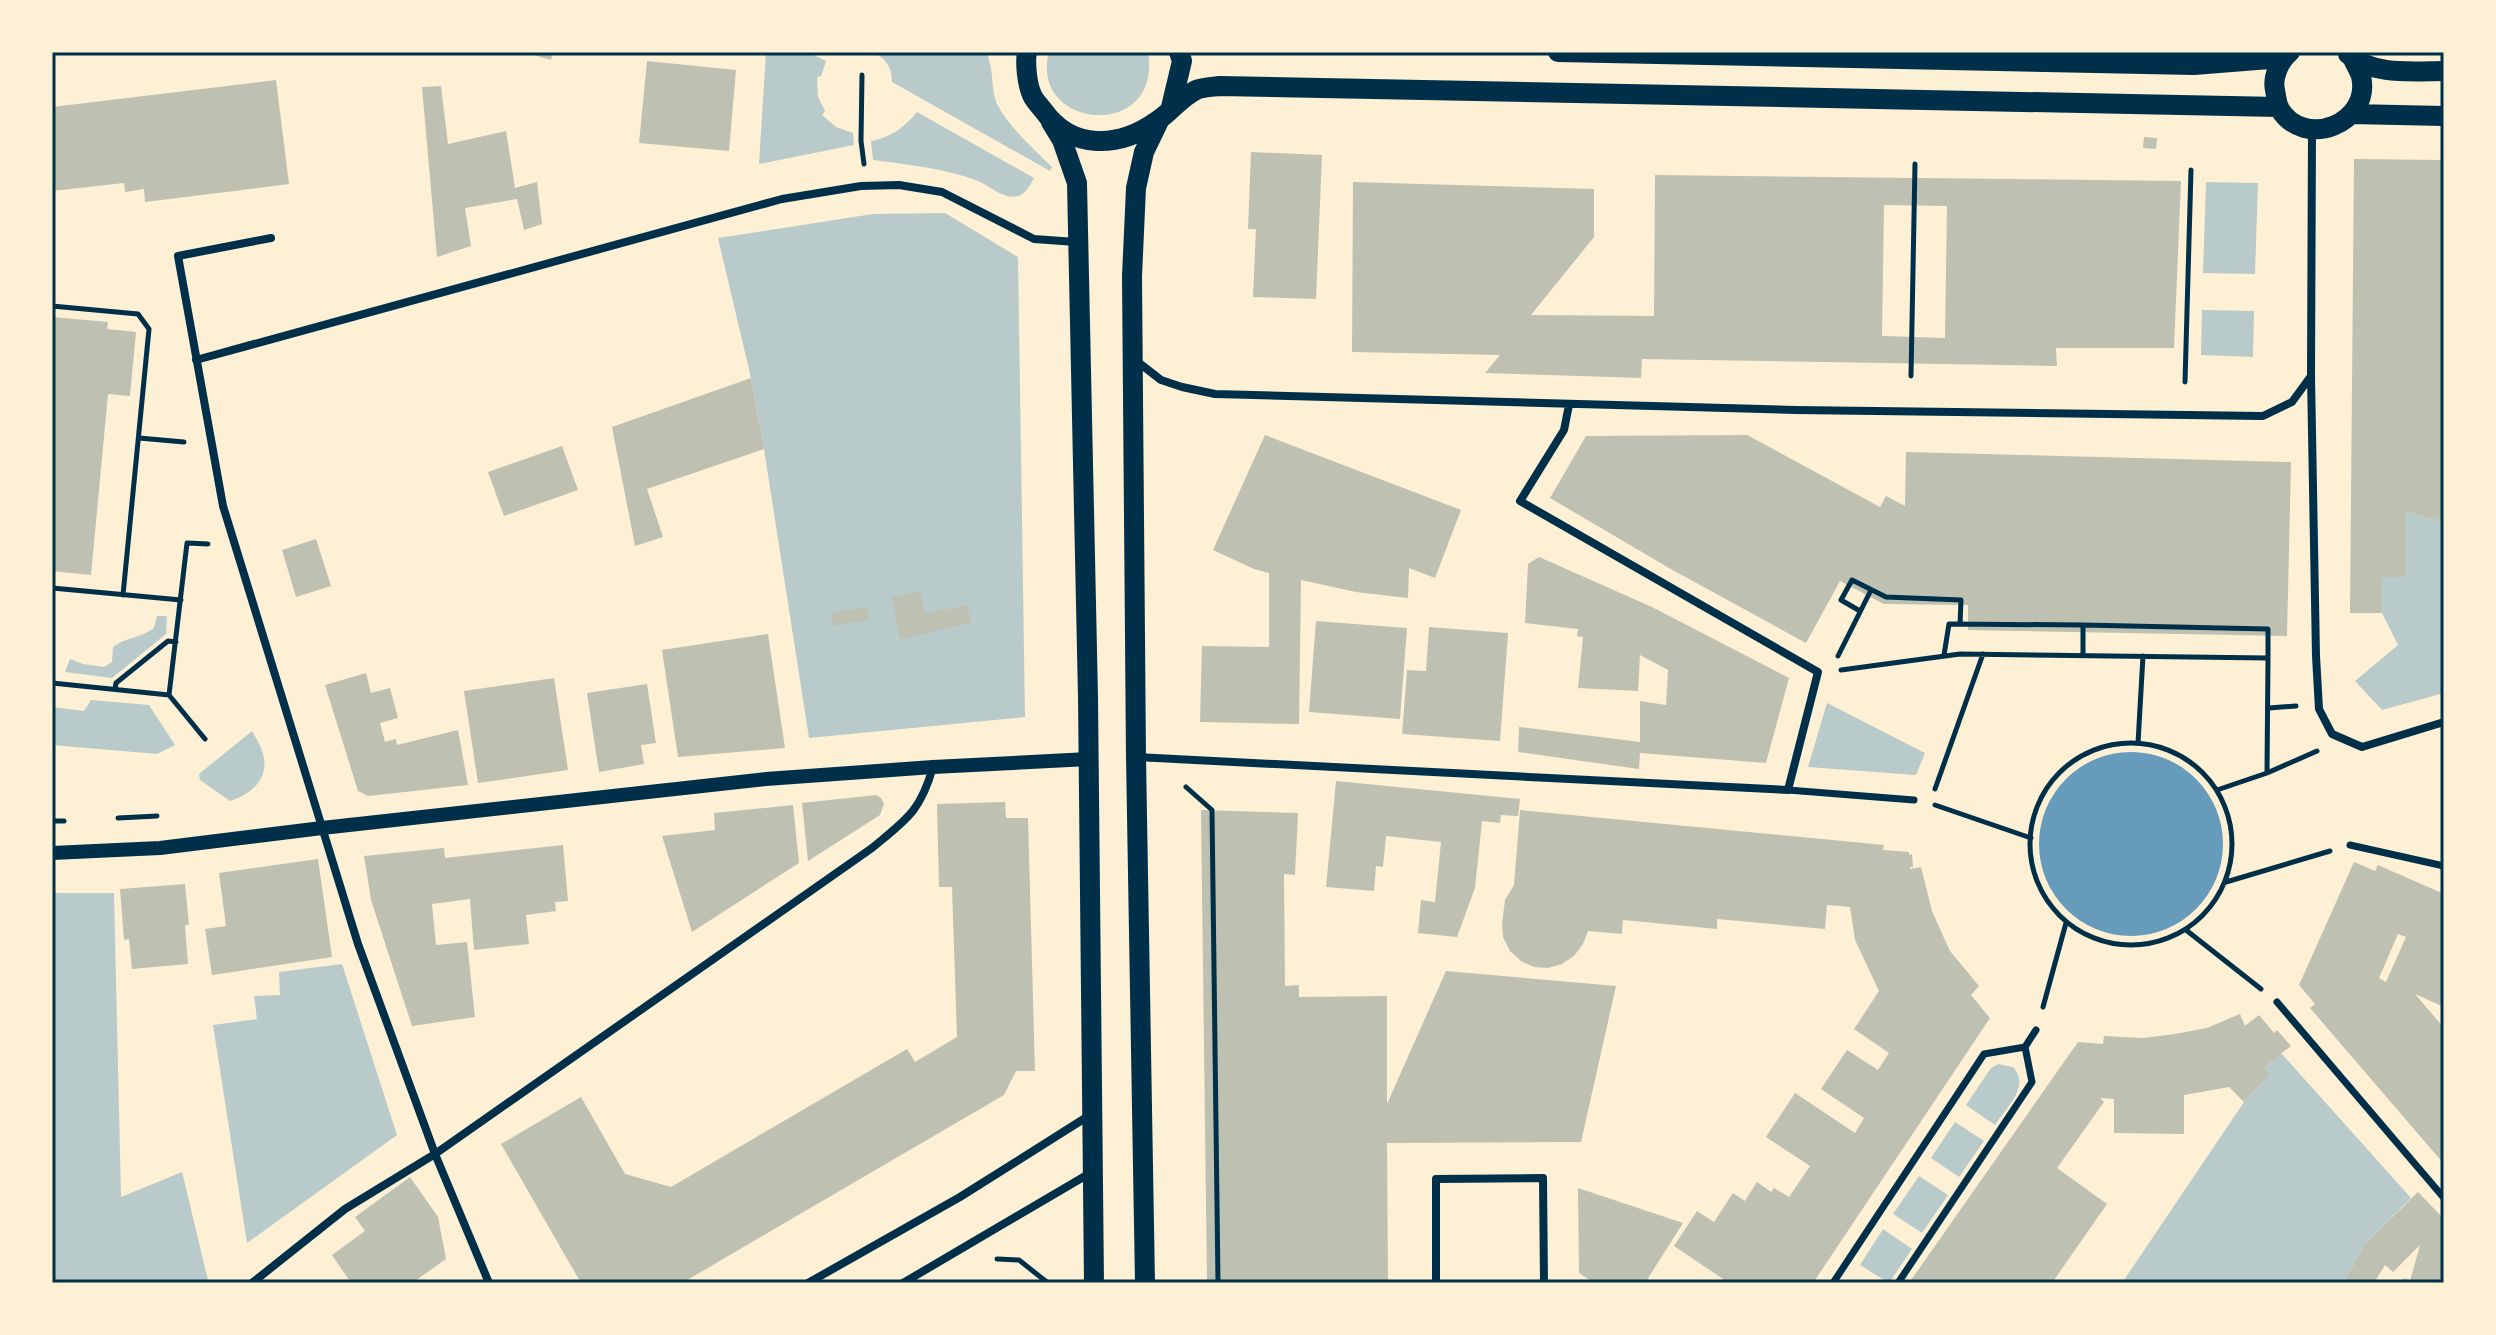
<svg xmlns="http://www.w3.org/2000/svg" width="2496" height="1335" font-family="'Zilla Slab',serif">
<rect width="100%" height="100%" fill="#fdf0d5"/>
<path fill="#b9caca" d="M766 52H807L826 61 821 76 817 77 818 97 825 111 822 115 836 127 853 133 854 145 759 164Z
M870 52H986C995 70 990 91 998 106 1009 127 1036 151 1052 167L1050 171 892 82C892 67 885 56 870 52Z
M1049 52H1148C1163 142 1028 130 1049 52Z
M917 112 1034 178C1030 185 1026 194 1018 196 1004 200 990 186 978 181 944 168 909 165 873 160L871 141C892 137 903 128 917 112Z
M2206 182 2258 183 2255 274 2203 273Z
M945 213 1018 257 1025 717 809 738 764 449 751 378 718 238 873 214Z
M2202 310 2254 311 2253 357 2201 355Z
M2406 512 2444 522V693L2382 710 2355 681 2398 645 2382 613V577H2406Z
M157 616H167L166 634 112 678 65 672 70 659 83 664 104 667 112 662 113 647C126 637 141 638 154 628Z
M91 700 149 705 175 745 157 754 52 745V707L84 711Z
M1827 703 1925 753 1916 775 1808 767Z
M252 731C256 738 261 746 263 754 270 779 250 795 230 801L200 780 199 774Z
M52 893H114L121 1197 182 1172 208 1280 206 1283H52Z
M342 964 397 1135 247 1243 213 1025 257 1019 254 996 280 995 279 972Z
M2281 1053 2411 1198 2365 1244 2343 1283H2122L2244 1102 2270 1075 2264 1067Z
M1998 1064 2013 1067C2031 1086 2006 1108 1995 1125L1966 1105 1991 1068Z
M1955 1122 1984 1141 1959 1177 1931 1158Z
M1919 1176 1948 1195 1922 1233 1893 1214Z
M1883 1229 1912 1249 1889 1283 1860 1265Z"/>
<path fill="#669bbc" d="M2039 844a92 92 0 1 1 184 0a92 92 0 1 1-184 0Z"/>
<path fill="#bec0b2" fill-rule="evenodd" d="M524 52H553L551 60Z
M647 61 736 70 729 151 639 143Z
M276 80 289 184 145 202 144 189 125 192 124 183 52 191V107Z
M441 86 448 144 506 131 515 188 537 182 542 224 524 230 517 199 465 208 471 246 437 257 422 87Z
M2144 137 2157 138 2156 149 2143 148Z
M1251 152 1322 155 1316 299 1253 297 1256 229H1248Z
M2354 159 2444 160V522L2406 512V577H2382V613H2350Z
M1655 175 2181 181 2174 348H2056L2057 366 1642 359 1641 378 1485 373 1500 355 1352 352 1353 182 1594 189V237L1531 315 1654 316ZM1884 205 1947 206 1945 338 1882 336Z
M52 317 108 322 107 329 136 332 130 396 108 394 91 575 52 571Z
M751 378 764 449 647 489 663 537 635 546 612 427Z
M1265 435 1461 510 1435 578 1409 568 1408 598 1356 592 1301 580 1299 724 1200 722 1202 646 1269 647V573L1254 569 1213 550Z
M1747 435 1880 507 1886 496 1905 506 1906 452 2291 462 2287 636 1968 630V605L1884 604 1840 581 1806 643 1669 568 1550 498 1586 436Z
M562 446 578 490 504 516 488 472Z
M316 539 331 586 296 597 282 550Z
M1539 557 1652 607 1789 678 1766 763 1640 753 1639 769 1518 752 1519 727 1640 742V701L1666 705 1668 670 1640 655 1638 691 1578 688 1583 637 1577 636 1578 629 1525 623 1528 564Z
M920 591 924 614 967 605 971 623 900 639 892 597Z
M867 607 868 620 833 626 831 613Z
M1316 621 1407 628 1400 719 1309 712Z
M1429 627 1508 633 1500 741 1402 734 1407 670 1426 671Z
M768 634 785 748 678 757 662 650Z
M366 673 371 693 390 688 398 718 380 723 385 742 396 739 397 745 458 730 468 785 368 796 358 791 325 685Z
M554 678 568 770 478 783 464 691Z
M647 684 656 743 641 745 644 764 599 772 587 693Z
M1336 781 1520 799 1518 816 1501 815 1500 823 1482 821 1475 888 1457 937 1418 933 1421 900 1435 902 1441 842 1386 836 1383 867 1376 866 1374 891 1326 887Z
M876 795 881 798 884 804 880 815 808 861 802 803Z
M1005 802 1006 818H1028L1035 1071H1016L1004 1095 682 1283H581L501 1144 581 1097 625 1174 671 1187 907 1049 915 1062 957 1037 952 887H939L937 804Z
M793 805 799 863 692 932 662 836 715 830 714 813Z
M1201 810 1298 813 1295 875 1284 874 1285 986 1299 985V997L1387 996V1104L1446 971 1616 986 1581 1142 1387 1143 1388 1283H1207Z
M1520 810 1884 845 1883 850 1909 852V855L1912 854 1913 867H1910V869L1921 867 1932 911 1944 938 1950 951 1979 986 1971 995 1990 1018 1813 1283H1720L1723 1279 1674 1246 1697 1211 1714 1222 1733 1193 1745 1201 1757 1182 1771 1192 1774 1188 1789 1197 1810 1166 1766 1137 1795 1093 1855 1133 1864 1118 1821 1089 1847 1050 1878 1070 1889 1053 1854 1029 1879 991 1855 940 1850 907 1827 905 1825 929 1717 919V929L1623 920 1622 934 1588 931 1583 944 1574 956 1562 964 1548 968 1534 967 1521 961 1510 951 1503 937 1502 924 1505 900 1514 885Z
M563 845 568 901 555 902 556 911 526 915 529 944 474 950 470 899 432 904 436 945 467 942 475 1017 412 1026 371 900 364 856 444 848 445 858Z
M318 859 332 957 212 975 205 929 226 926 219 873Z
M2354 862 2375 871 2378 865 2444 894V1007L2415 994 2444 1028V1164L2310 1008 2315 1004 2299 985ZM2398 934 2406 937 2386 982 2379 978Z
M185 884 189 925H185L188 964 132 969 129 939 124 940 120 889Z
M2240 1014 2245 1026 2259 1015 2274 1033 2277 1030 2291 1046 2264 1067 2270 1075 2244 1102 2229 1087 2184 1095V1134L2114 1133V1099L2100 1098 2104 1102 2057 1168 2107 1204 2052 1283H1909L2078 1042 2103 1044 2104 1036 2143 1038 2175 1034 2207 1028Z
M410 1177 438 1217 446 1259 412 1283H351L332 1255 365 1231 355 1217Z
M1578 1188 1683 1223 1645 1283H1594L1579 1273Z
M2418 1192 2444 1219V1283H2401L2404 1278 2410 1281 2420 1245 2393 1272 2385 1265 2374 1283H2343L2365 1244Z"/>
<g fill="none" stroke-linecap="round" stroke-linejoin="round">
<path stroke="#003049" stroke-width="5" d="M862 75 861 141 864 164
M52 306 138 314 149 329 123 595
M1911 376 1915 164
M2185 382 2191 170
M139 438 184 442
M52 588 181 600
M1860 611 1841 600 1852 580 1886 597 1961 600 1960 624
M1944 655 1949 624 2083 625
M2083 655V625L2268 629V658
M1838 656 1871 590
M1841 670 1960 654 2268 658 2267 773
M52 683 169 695 205 739
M115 689 116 683 168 641 176 642
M169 695 187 543 208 544
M2269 708 2296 706
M2138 743 2143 656
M2030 844a101 101 0 1 1 202 0a101 101 0 1 1-202 0Z
M1186 787 1212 810 1218 1283
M1935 789 1983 654
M2217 790 2267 773 2317 751
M1935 805 2031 838
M118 818 157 816
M52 821H64
M2226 882 2330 851
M2186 930 2261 989
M2043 1007 2066 923
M997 1259 1019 1260 1048 1283"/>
<path stroke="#003049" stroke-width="7" d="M1788 790 1914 800
M2350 845 2444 866
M2277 1002 2444 1198
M1833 1283 1984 1054 2025 1047
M1898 1283 2032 1082 2025 1047 2036 1030"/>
<path stroke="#003049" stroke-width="8" d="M2312 130 2311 376 2316 656 2319 709 2332 734 2362 747 2444 722
M271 238 178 256 223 506 358 944 435 1154 489 1283
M1134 359 1161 380 1182 387 1215 394 1796 410 2263 416 2292 402 2311 376
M196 360 782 199 861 186 899 185 942 192 1034 239 1076 242
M1136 757 1788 790 1818 672 1520 501 1564 430 1569 405
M252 1283 345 1209 435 1154 872 848C907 819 920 812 933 767
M808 1283 960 1197 1090 1115
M903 1283 1092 1172
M1436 1283V1179L1543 1178 1544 1283"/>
<path stroke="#003049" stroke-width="14" d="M52 853 160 848 322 828 766 779 933 767 1089 759"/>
<path stroke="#003049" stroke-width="20" d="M1027 52C1025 63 1027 84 1032 95 1034 100 1039 105 1043 110 1072 151 1119 148 1157 121 1171 112 1180 98 1196 90 1203 87 1212 87 1220 86L2279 107
M1558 52 2194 65 2282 58
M2290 52C2280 60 2272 77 2275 90 2276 96 2277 103 2279 108 2304 151 2372 123 2361 76 2359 70 2355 64 2353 59
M2348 54C2373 76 2413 71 2444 71
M1171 107 1182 61 1179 52
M2351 114 2444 116
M1051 122 1062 140 1077 183 1088 697 1094 1283
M1145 1283 1136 757 1132 276 1136 188 1144 152 1160 119"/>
</g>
<rect width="2496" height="1335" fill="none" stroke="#fdf0d5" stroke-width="108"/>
<rect x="54" y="54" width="2388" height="1227" fill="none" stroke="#003049" stroke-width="3"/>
</svg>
